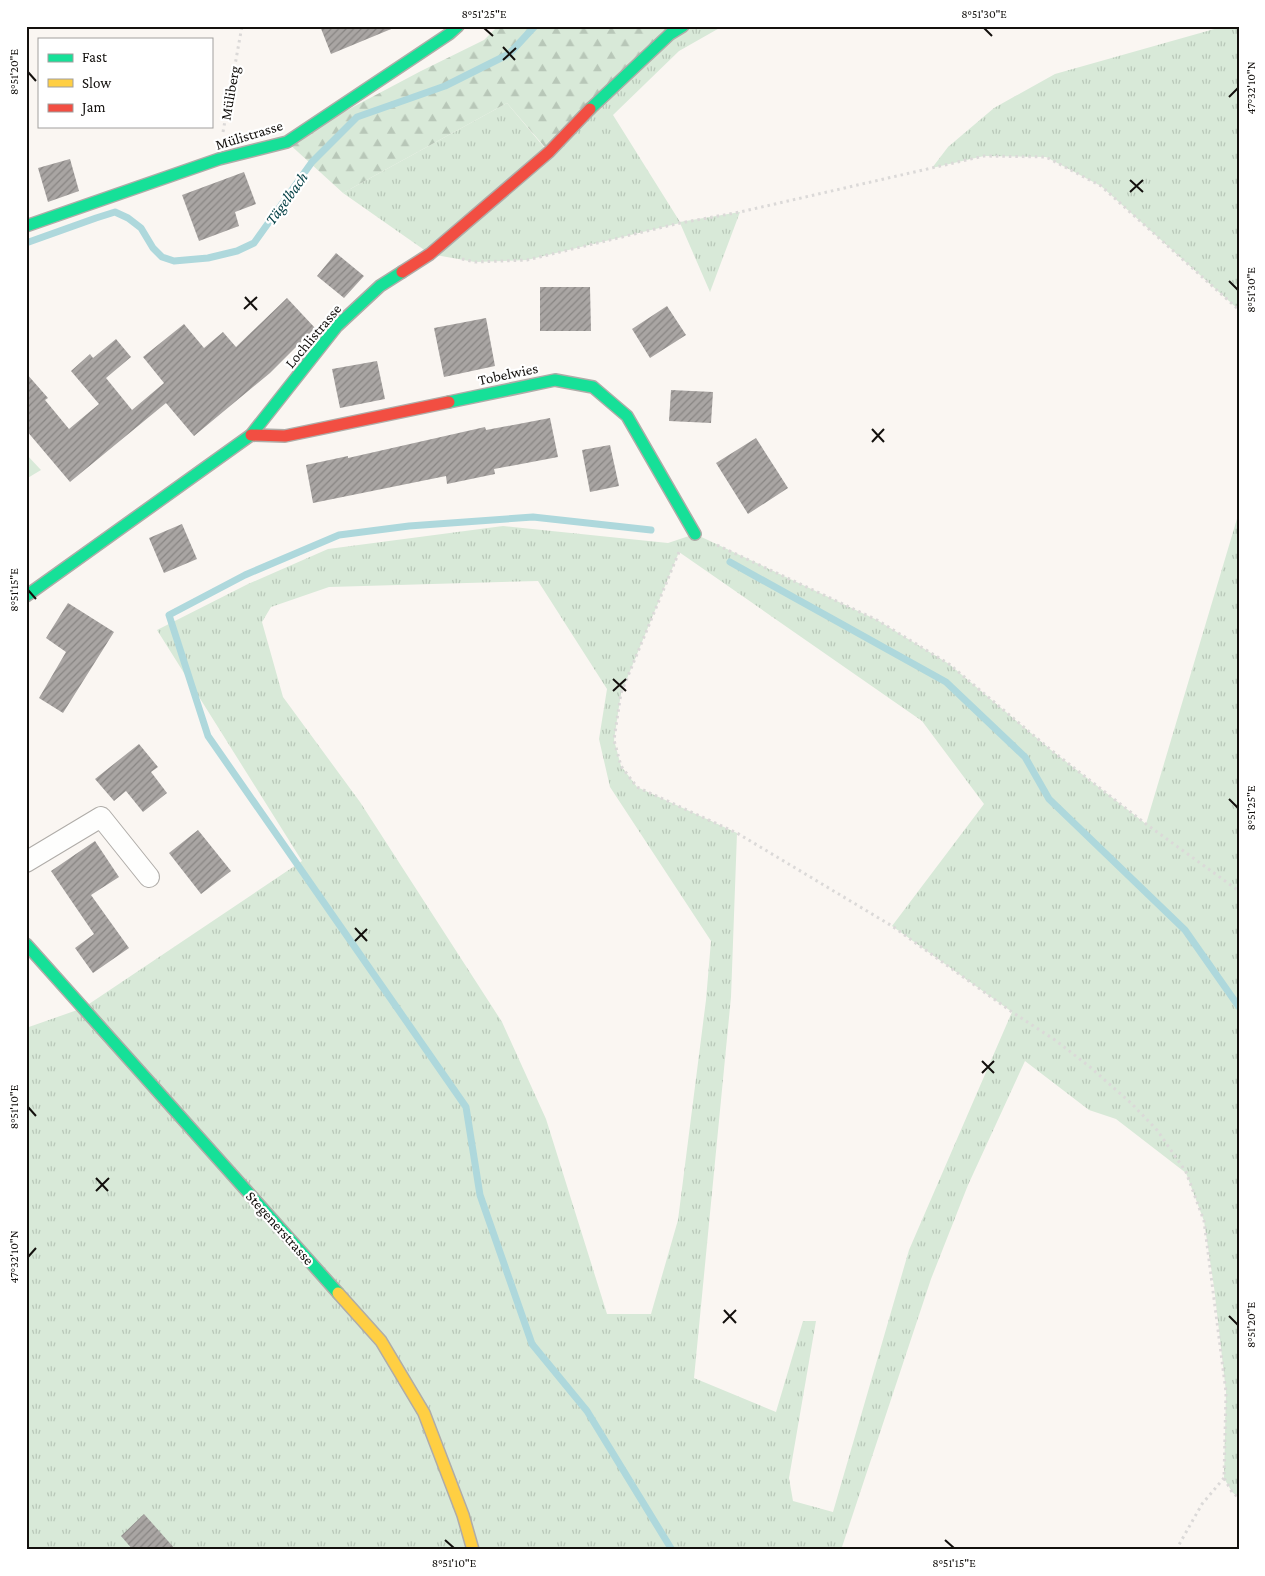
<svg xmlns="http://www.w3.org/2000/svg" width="1265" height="1576" font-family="'Crimson Pro',serif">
<defs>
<pattern id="grass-tufts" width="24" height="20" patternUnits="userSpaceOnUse" patternTransform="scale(1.25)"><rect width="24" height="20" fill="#d8e9d8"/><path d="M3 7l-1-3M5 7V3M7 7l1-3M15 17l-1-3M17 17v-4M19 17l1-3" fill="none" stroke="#b8c7b8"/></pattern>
<pattern id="forest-firs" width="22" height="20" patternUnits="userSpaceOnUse" patternTransform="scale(1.25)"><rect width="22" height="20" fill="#d8e9d8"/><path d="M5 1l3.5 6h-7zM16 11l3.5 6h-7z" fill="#b8c7b8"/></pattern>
<pattern id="building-hatch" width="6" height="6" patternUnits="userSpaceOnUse" patternTransform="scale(1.25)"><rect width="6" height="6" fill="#a9a5a3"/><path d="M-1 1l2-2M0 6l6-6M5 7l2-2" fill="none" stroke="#888583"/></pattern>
</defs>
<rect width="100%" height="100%" fill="#faf6f2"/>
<path fill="url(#grass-tufts)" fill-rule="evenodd" d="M683 26H723L679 51 613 115 680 222 740 212 710 292 680 223 527 260 475 262 430 254 343 193 507 103 548 152Z
M1225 26H1239V310L1101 186 1046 157 984 156 932 168 948 147 994 108 1055 74Z
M26 454 41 470 26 479Z
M1239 512V1498L1232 1492 1224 1478 1226 1392 1214 1287 1204 1221 1186 1173 1116 1119 1089 1110 1025 1061 968 1185 931 1279 841 1550H26V1028L83 1008 302 861 157 630 248 584 328 549 503 526 668 543 695 534 877 620 949 664 1051 750 1146 824ZM679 552 922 721 984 804 892 926 1012 1012 909 1250 833 1512 793 1501 789 1478 816 1321H803L776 1412 694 1378 731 997 737 833 637 787 621 766 614 740 621 693ZM538 581 607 689 599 739 610 787 711 941 706 1000 678 1220 651 1314H607L546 1119 502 1022 360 802 283 697 262 622 271 607 329 587Z"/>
<path fill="url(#forest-firs)" d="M498 26H683L549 152 507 103 343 193 287 142 421 71 484 40Z"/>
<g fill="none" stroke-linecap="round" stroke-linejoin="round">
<path stroke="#aed8dc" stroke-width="7" d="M26 243 96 218 115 212 128 218 141 228 153 248 162 257 174 261 208 258 237 251 254 243 312 162 357 117 445 86 509 54 535 26
M651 530 533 517 409 526 339 535 245 575 169 615 208 736 466 1107 480 1195 532 1344 587 1411 672 1550
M730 562 946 682 1025 757 1049 799 1185 930 1239 1007"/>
</g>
<path fill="url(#building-hatch)" d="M320 26H396V27L331 54Z
M70 159 79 191 48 202 38 168Z
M244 172 256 204 235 212 239 226 199 241 182 195Z
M336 253 364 276 344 298 317 276Z
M540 287H590L591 331H540Z
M287 298 315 328 270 373 194 436 166 403 70 482 26 430V373L48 398 45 400 69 429 99 404 71 371 90 354 93 358 116 339 131 357 106 378 132 410 164 383 143 357 184 324 204 348 223 332 236 347Z
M667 306 686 335 650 358 632 329Z
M486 318 495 366 444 377 434 328Z
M377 361 385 399 340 408 332 369Z
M671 390 713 392 711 423 669 421Z
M550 418 558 457 494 469 495 474 447 484 446 476 313 503 306 465 348 456V458L485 427 486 430Z
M756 438 788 488 748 514 716 463Z
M610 445 619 486 590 492 582 450Z
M182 524 197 559 164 573 149 538Z
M68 603 114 632 63 713 39 698 66 652 46 638Z
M139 744 158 767 151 772 167 793 143 812 126 791 114 801 95 779Z
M198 830 231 871 201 894 169 853Z
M95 841 119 877 91 895 129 948 93 973 75 948 94 934 51 871Z
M144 1514 176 1550H133L121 1536Z"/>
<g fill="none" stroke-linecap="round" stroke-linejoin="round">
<g stroke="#afaca8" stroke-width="22">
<path id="street" d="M26 862 101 817 149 877"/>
</g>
<g stroke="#afaca8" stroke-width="14">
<path id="fast" d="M590 109 670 34 683 26
M26 226 219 159 287 142 449 34 458 26
M449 402 555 380 593 387 627 416 695 534
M26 596 251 435 337 326 380 286 402 272
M26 944 338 1293"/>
</g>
<g stroke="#afaca8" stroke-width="14">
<path id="slow" d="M338 1293 381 1341 424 1413 463 1515 473 1550"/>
</g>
<g stroke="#afaca8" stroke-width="14">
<path id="jam" d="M402 272 430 254 549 152 590 109
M251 435 285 436 449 402"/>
</g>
<path stroke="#dbd9d8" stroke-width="3" stroke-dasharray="2.5 4" stroke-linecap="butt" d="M223 132 242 26
M462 259 475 262 527 260 680 223 740 212 984 156 1046 157 1101 186 1239 310
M717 545 877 620 949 664 1051 750 1146 824 1239 891
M679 552 621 693 614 740 621 766 637 787 737 833 892 926 1012 1012 1055 1040 1090 1067 1132 1104 1157 1130 1186 1172 1204 1221 1226 1392 1224 1478 1232 1492 1239 1498
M1176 1550 1202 1504 1224 1478"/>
<use href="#street" stroke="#fefefd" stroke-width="20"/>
<use href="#fast" stroke="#16e098" stroke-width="11"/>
<use href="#slow" stroke="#ffcf43" stroke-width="11"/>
<use href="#jam" stroke="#f24e42" stroke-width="11"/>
</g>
<path fill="none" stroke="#13100d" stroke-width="2" d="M484 28 493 36M984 28 992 36M503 47 515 60M503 60 516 48M28 72 36 81M1229 97 1238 88M1130 180 1143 192M1130 192 1143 180M1229 281 1238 290M245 297 257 310M244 309 257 297M872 429 884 442M872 442 884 429M28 590 36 599M613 679 626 691M613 691 626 679M1229 799 1238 808M355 928 367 941M355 941 367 929M982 1061 994 1073M982 1073 994 1061M28 1107 36 1116M96 1178 108 1191M96 1191 109 1178M28 1257 36 1248M724 1310 736 1323M1229 1316 1238 1325M723 1323 736 1310M445 1540 454 1548M945 1540 954 1548"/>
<g text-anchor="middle" stroke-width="4.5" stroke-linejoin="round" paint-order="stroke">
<g font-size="15" fill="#13100d" stroke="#fff">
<text transform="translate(230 93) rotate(-80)" y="5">Müliberg</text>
<text transform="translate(249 135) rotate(-17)" y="5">Mülistrasse</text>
<text transform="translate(313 336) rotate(-50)" y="5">Lochlistrasse</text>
<text transform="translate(508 374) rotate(-12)" y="5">Tobelwies</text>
<text transform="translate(280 1228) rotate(48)" y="5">Stegenerstrasse</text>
</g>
<g font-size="16" font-style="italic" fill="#013e43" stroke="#fff">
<text transform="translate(286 198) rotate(-54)" y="6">Tägelbach</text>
</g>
</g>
<rect width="1265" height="1576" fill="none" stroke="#ffffff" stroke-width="55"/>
<rect x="38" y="38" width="175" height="90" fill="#ffffff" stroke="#a19f9e"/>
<rect x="48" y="54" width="25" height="8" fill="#16e098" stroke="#a19f9e"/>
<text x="82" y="62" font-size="15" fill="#13100d">Fast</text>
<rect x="48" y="79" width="25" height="8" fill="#ffcf43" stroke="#a19f9e"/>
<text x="82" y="88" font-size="15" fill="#13100d">Slow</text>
<rect x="48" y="104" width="25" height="8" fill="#f24e42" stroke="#a19f9e"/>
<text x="82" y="112" font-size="15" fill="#13100d">Jam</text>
<rect x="28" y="28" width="1210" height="1520" fill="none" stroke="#13100d" stroke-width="2"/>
<g font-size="12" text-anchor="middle" fill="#13100d">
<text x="484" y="18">8°51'25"E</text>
<text x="984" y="18">8°51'30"E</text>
<text transform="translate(14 72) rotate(-90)" y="4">8°51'20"E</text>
<text transform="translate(1251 88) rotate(-90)" y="4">47°32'10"N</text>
<text transform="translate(1251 290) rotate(-90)" y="4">8°51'30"E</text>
<text transform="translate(14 590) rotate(-90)" y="4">8°51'15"E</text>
<text transform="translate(1251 808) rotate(-90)" y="4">8°51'25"E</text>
<text transform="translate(14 1107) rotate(-90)" y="4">8°51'10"E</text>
<text transform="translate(14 1257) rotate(-90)" y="4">47°32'10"N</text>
<text transform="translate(1251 1325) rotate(-90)" y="4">8°51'20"E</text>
<text x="454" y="1567">8°51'10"E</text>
<text x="954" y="1567">8°51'15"E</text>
</g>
</svg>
